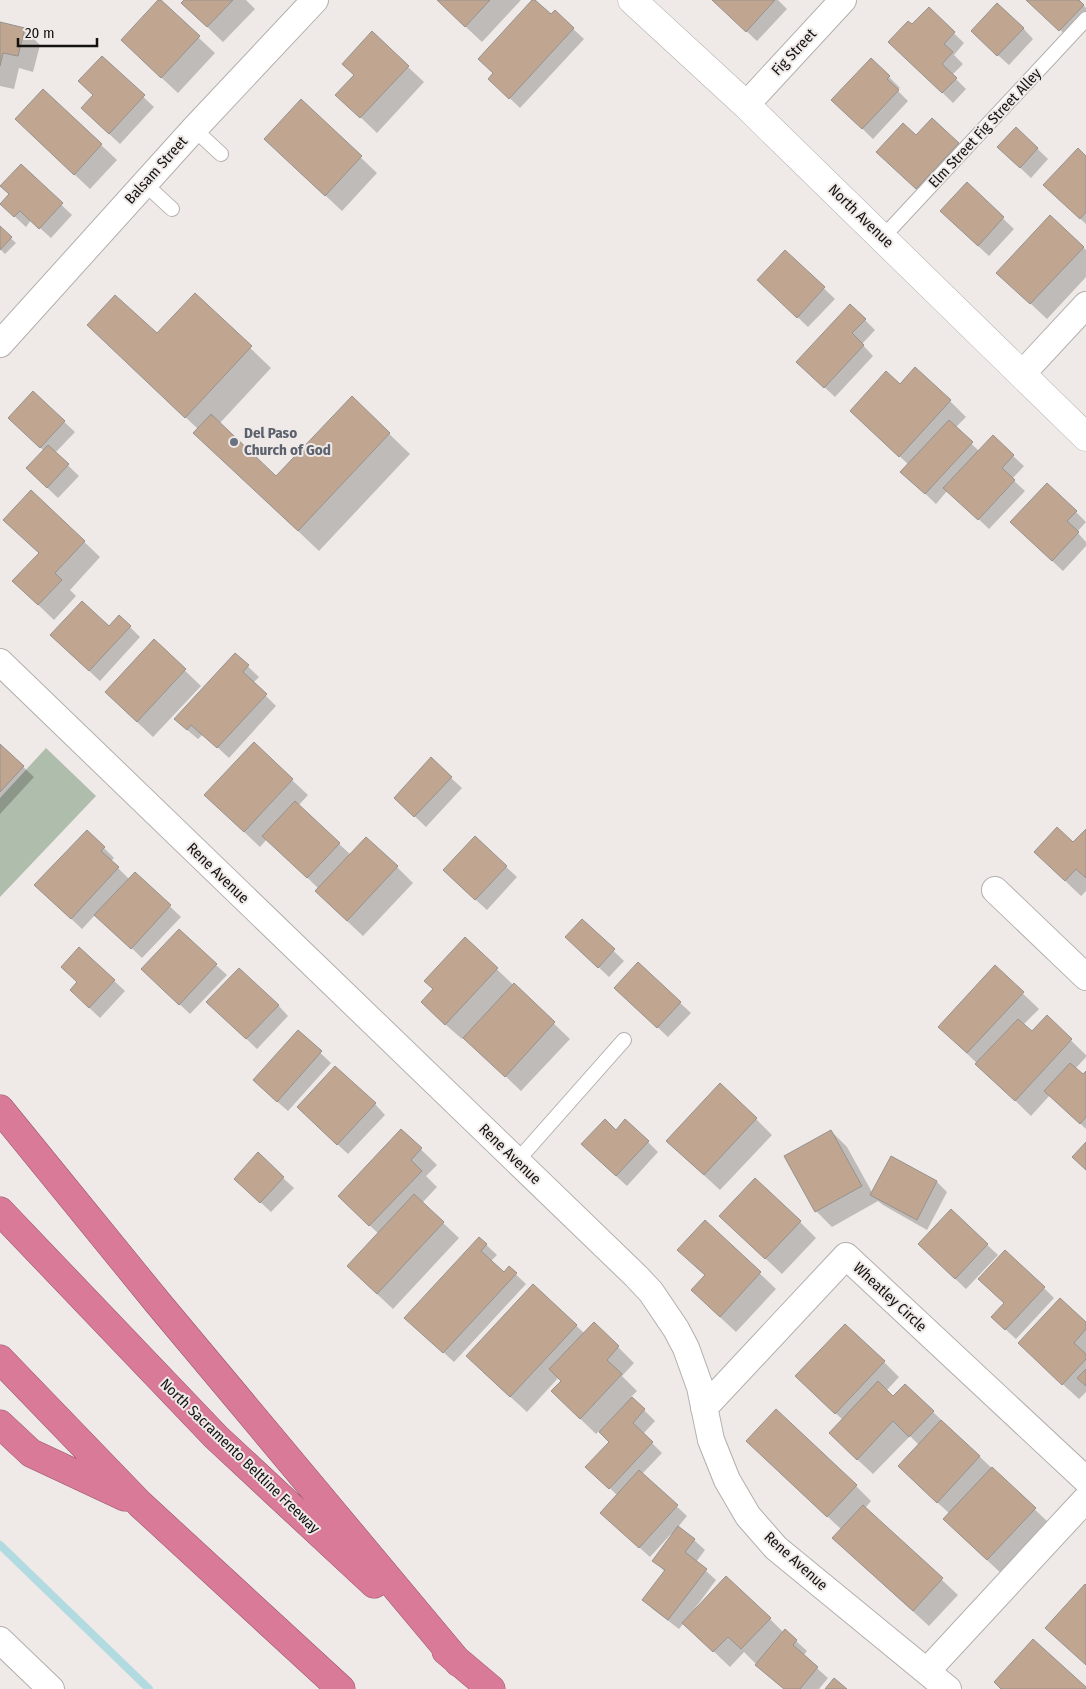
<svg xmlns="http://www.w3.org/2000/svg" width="1086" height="1689" font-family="'Fira Sans Condensed',sans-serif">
<rect width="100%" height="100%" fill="#efeae7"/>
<path fill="#afbdad" d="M46 748 96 796 0 897V798Z"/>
<path fill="#0003" d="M186 0H246L255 9 223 42 199 19Z
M437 0H521L482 42Z
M533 0 551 16 555 12 584 39 520 108 500 89 494 73Z
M713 0H778L787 9 757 41Z
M1028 0H1078L1086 8V24L1071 40Z
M159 1 215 53 178 93 138 56Z
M929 9 964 43 954 55 963 64 952 75 966 89 953 103 901 52 912 26Z
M0 23 24 29 40 45 33 72 19 68 14 89 0 86Z
M1023 28 1033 39 1009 65 983 42Z
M102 58 154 107 120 144 93 119 95 96Z
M871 59 900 88 897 90 908 101 873 139 843 110Z
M408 67 424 82 377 133 353 110 355 75Z
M43 90 117 160 90 189 32 135Z
M301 101 377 173 342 211 282 155Z
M1016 128 1048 159 1031 178 1009 157Z
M916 137 958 143 969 154 927 198 889 162Z
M1086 157V224L1055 195Z
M21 166 72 215 51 238 31 220 26 227 12 214 11 195Z
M967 184 1014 229 989 256 952 222Z
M1050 217 1086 250V277L1047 319 1014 288Z
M0 228 16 243 5 254 0 249Z
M785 251 835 299 808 327 769 290Z
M195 295 271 368 219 424 276 478 352 398 410 454 319 551 216 453 198 429 88 325 157 335Z
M865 320 875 330 862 344 873 356 835 397 808 372Z
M900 385 950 401 966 417 955 428 979 451 1013 456 1024 466 1012 479 1025 491 989 529 948 490 936 504 913 482 909 465 867 426Z
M33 393 75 432 55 453 79 476 58 498 38 479 44 451 20 428Z
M31 491 100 557 70 590 76 596 54 620 30 597 40 554Z
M1076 512 1086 522 1077 532 1086 542V546L1063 571 1022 533Z
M130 627 140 637 100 681 62 646 109 628Z
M154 641 201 686 153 737 122 708Z
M235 654 259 677 253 683 276 706 229 758 203 734 198 739 186 729Z
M0 745 34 777 0 814Z
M451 778 462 788 426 827 406 808Z
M292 780 308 795 298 806 351 855 397 867 413 883 363 936 332 907 319 889 267 839 260 847 222 811Z
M1086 830V891L1081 896 1035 852 1073 844Z
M87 831 114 858 111 861 129 879 135 873 181 917 142 958 96 914 82 929 46 895Z
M475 838 517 877 487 910 455 881Z
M582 920 624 961 609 977 577 947Z
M465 939 570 1039 521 1091 464 1037 462 1039 438 1018 434 989Z
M80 949 125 991 100 1018 82 1001 79 983Z
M638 964 691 1013 668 1037 626 998Z
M216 965 227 975 190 1014 154 980Z
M995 967 1039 1009 1023 1025 1032 1033 1047 1017 1086 1055V1057L1075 1069 1083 1076 1086 1073V1129L1050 1095 1031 1116 955 1042Z
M278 1005 288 1016 257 1049 219 1013Z
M298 1032 331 1063 288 1111 265 1091Z
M375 1104 385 1115 348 1154 309 1118Z
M756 1119 772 1135 720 1190 684 1157Z
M401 1130 437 1165 426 1176 437 1187 422 1203 459 1238 393 1309 364 1282 379 1234 355 1212Z
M831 1131 847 1147 873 1194 937 1182 947 1192 927 1230 883 1205 878 1201 832 1227 816 1211Z
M616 1132 648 1142 658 1152 627 1186 593 1155Z
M283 1178 294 1188 271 1212 246 1189Z
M951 1211 998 1255 966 1289 930 1255Z
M705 1221 776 1289 736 1332 708 1306 706 1276 694 1265Z
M800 1222 816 1238 782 1274 737 1232Z
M479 1238 497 1255 491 1261 504 1273 509 1268 526 1284 454 1362 417 1328Z
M533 1285 584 1333 594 1323 634 1363 622 1376 637 1391 631 1397 655 1421 643 1434 662 1453 642 1474 687 1516 678 1527 694 1540 705 1550 696 1562 716 1580 693 1611 770 1619 784 1633 785 1631 807 1651 803 1656 828 1678 819 1689H784L767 1675 744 1652 730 1667 684 1623 679 1629 654 1610 644 1600 665 1572 654 1560 673 1535 671 1534 650 1557 612 1523 617 1495 598 1477 610 1442 599 1431 596 1434 568 1407 563 1381 559 1377 527 1412 483 1372Z
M1044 1288 1054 1298 1016 1339 1003 1327 1005 1303Z
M1086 1324V1392L1079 1399 1035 1359Z
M884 1362 899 1377 886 1391 893 1398 933 1412 1050 1524 1003 1575 960 1535 950 1514 915 1482 919 1445 910 1436 873 1474 846 1449 843 1420 813 1392Z
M763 1457 856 1486 871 1501 865 1508 958 1595 929 1626 850 1554 842 1530Z"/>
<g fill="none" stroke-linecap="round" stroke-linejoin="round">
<path stroke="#b2dae1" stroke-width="8" d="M0 1545 149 1689"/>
</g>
<path fill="#c0a690" stroke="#96928f" d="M158 0H161L200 36 161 78 121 40Z
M184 0H233L207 27 181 3Z
M437 0H490L465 27Z
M532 0H535L551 14 555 10 574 28 509 99 488 79 493 73 478 59Z
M712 0H775L746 32Z
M1026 0H1079L1084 5 1059 31Z
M997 3 1024 28 997 56 971 31Z
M929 7 955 32 944 44 953 52 942 64 957 78 942 93 888 42 908 21 912 24Z
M0 22 25 28 18 56 3 53 0 66Z
M372 31 409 66 360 118 335 95 354 75 342 64Z
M102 56 145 95 109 134 81 108 93 95 78 81Z
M871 58 890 76 887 79 899 90 862 129 831 100Z
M43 89 102 144 74 175 15 119Z
M301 99 362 156 325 196 264 139Z
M932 118 959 143 916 189 876 152 903 123 916 135Z
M1016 127 1038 148 1020 168 997 147Z
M1078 148 1086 156V212L1080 219 1043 185Z
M21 164 63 203 39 229 20 211 14 217 0 204 9 194 0 186Z
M967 182 1004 217 978 246 940 211Z
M1050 215 1084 247 1030 304 996 273Z
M0 226 12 237 0 250Z
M785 250 825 287 797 318 757 280Z
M195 293 252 346 185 418 87 325 115 295 157 333Z
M850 304 866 319 852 333 864 345 824 388 796 362Z
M915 367 951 400 899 457 850 411 886 371 900 384Z
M33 391 65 421 40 448 8 418Z
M352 396 390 433 298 531 193 433 211 414 276 476Z
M949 420 973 442 925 494 900 472Z
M993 435 1014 455 1002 468 1015 480 978 520 943 488Z
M48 445 69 464 47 488 26 468Z
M1047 483 1077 511 1067 521 1079 532 1052 561 1010 522Z
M31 490 85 541 55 573 62 580 38 605 12 581 39 553 3 520Z
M82 601 109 626 119 615 131 626 89 671 50 635Z
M154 639 186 669 137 722 105 692Z
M235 653 249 665 243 672 267 694 217 748 191 725 187 730 174 719Z
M254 742 293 779 244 832 204 795Z
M0 744 24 766 0 792Z
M431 757 452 777 414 817 394 798Z
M295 801 340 843 307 878 262 836Z
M1057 827 1073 842 1086 829V878L1076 869 1065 881 1034 852Z
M87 830 105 847 101 851 119 867 71 919 34 885Z
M475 836 507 866 475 900 443 870Z
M366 837 398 866 347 921 315 891Z
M135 872 171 905 131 949 94 915Z
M582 919 615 949 598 968 565 937Z
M179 929 217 964 179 1005 141 969Z
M465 937 498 968 445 1025 421 1002 433 989 424 981Z
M79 947 115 980 89 1008 70 990 77 982 61 967Z
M638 962 681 1002 657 1028 614 988Z
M995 965 1024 992 967 1053 938 1027Z
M239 968 279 1005 246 1039 206 1002Z
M514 983 555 1022 505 1077 463 1038Z
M1047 1015 1072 1039 1015 1101 975 1064 1018 1019 1032 1031Z
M298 1030 322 1051 277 1102 253 1080Z
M1070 1063 1083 1074 1086 1071V1117L1080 1124 1044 1091Z
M335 1066 376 1103 337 1145 297 1107Z
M720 1083 757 1118 704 1175 666 1141Z
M605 1119 616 1130 625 1119 649 1141 616 1176 581 1144Z
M401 1129 422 1148 411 1160 422 1171 369 1226 338 1196Z
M831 1130 862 1186 815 1212 784 1156Z
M1086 1142V1170L1072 1157Z
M258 1152 284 1177 260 1203 234 1179Z
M891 1156 937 1181 917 1220 870 1195Z
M755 1178 801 1221 765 1259 719 1216Z
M414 1194 444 1222 377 1294 347 1266Z
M951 1209 988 1244 955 1279 918 1244Z
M705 1220 761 1272 720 1317 691 1290 705 1275 677 1250Z
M479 1237 487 1244 481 1251 504 1272 509 1266 517 1273 443 1353 404 1318Z
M1005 1250 1045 1287 1005 1330 991 1317 1004 1303 978 1279Z
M533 1284 577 1325 510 1397 466 1356Z
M1060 1298 1086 1322V1329L1074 1343 1086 1354V1359L1062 1385 1018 1343Z
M594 1322 619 1346 607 1360 622 1374 580 1419 551 1391 561 1381 549 1369Z
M845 1324 885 1361 835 1414 795 1376Z
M1086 1369V1386L1077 1378Z
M878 1381 893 1396 905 1384 934 1411 909 1437 893 1421 857 1460 829 1433Z
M632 1397 645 1409 633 1423 653 1442 609 1489 585 1467 609 1442 599 1432Z
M776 1409 857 1485 827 1517 746 1441Z
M941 1420 980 1456 937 1503 898 1466Z
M992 1467 1036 1508 987 1560 943 1519Z
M639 1470 678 1505 639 1548 600 1513Z
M863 1505 943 1578 913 1611 832 1538Z
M678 1526 695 1539 685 1552 707 1569 668 1620 642 1600 665 1570 652 1561Z
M726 1576 771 1618 741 1649 728 1637 713 1652 682 1623Z
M1085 1584 1086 1585V1665L1045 1628Z
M785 1629 797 1640 793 1645 818 1667 800 1689H784L755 1665Z
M1033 1639 1086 1687V1689H1001L994 1682Z
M834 1678 847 1689H825Z"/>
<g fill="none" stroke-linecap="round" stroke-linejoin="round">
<g stroke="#b3afac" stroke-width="16">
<path id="service" d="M194 129 221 154
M144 183 172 209
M883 237 1086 19
M517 1161 624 1040"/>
</g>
<g stroke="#b3afac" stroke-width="28">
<path id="minor" d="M746 105 843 0
M0 344 194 129 315 0
M1022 374 1086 305
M0 662 636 1276 651 1292 676 1329 686 1348 700 1387 711 1440 727 1480 748 1516 776 1548 948 1689
M995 890 1086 977
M704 1408 846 1256 1086 1480
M0 1640 51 1689
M927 1671 1086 1499"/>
</g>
<g stroke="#b3afac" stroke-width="29">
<path id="tertiary" d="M632 0 746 105 1086 437"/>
</g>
<g stroke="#945669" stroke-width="29">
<path id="motorway" d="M0 1109 158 1303 459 1663
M0 1211 216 1437 374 1584
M0 1359 140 1504 341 1689
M0 1424 31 1453 125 1497
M446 1651 491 1689"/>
</g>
<use href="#service" stroke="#fff" stroke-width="14"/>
<use href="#minor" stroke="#fff" stroke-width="26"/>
<use href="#tertiary" stroke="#fff" stroke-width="28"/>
<use href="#motorway" stroke="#d97a98" stroke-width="28"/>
</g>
<circle fill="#6b7280" stroke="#efeae7" stroke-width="2" cx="234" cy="442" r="5"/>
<g text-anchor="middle" stroke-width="4" stroke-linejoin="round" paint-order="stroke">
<g font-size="15" fill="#141312" stroke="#efeae7">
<text transform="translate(794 52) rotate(-47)" y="5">Fig Street</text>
<text transform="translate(985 128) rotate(-47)" y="5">Elm Street Fig Street Alley</text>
<text transform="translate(156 170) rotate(-48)" y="5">Balsam Street</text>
<text transform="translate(861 216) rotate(44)" y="5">North Avenue</text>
<text transform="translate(218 873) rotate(44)" y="5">Rene Avenue</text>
<text transform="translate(510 1154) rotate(44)" y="5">Rene Avenue</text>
<text transform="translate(890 1297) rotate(43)" y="5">Wheatley Circle</text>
<text transform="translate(240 1456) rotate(44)" y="5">North Sacramento Beltline Freeway</text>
<text transform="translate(796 1561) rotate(42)" y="5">Rene Avenue</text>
</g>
<g font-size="15" font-weight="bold" fill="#5b616d" stroke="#efeae7" text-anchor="start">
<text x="244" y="438">Del Paso<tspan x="244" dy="17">Church of God</tspan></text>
</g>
</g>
<path d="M18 38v8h79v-8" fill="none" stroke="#141312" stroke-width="2.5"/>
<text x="25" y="38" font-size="15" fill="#141312" stroke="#efeae7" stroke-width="4" paint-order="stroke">20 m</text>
</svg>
